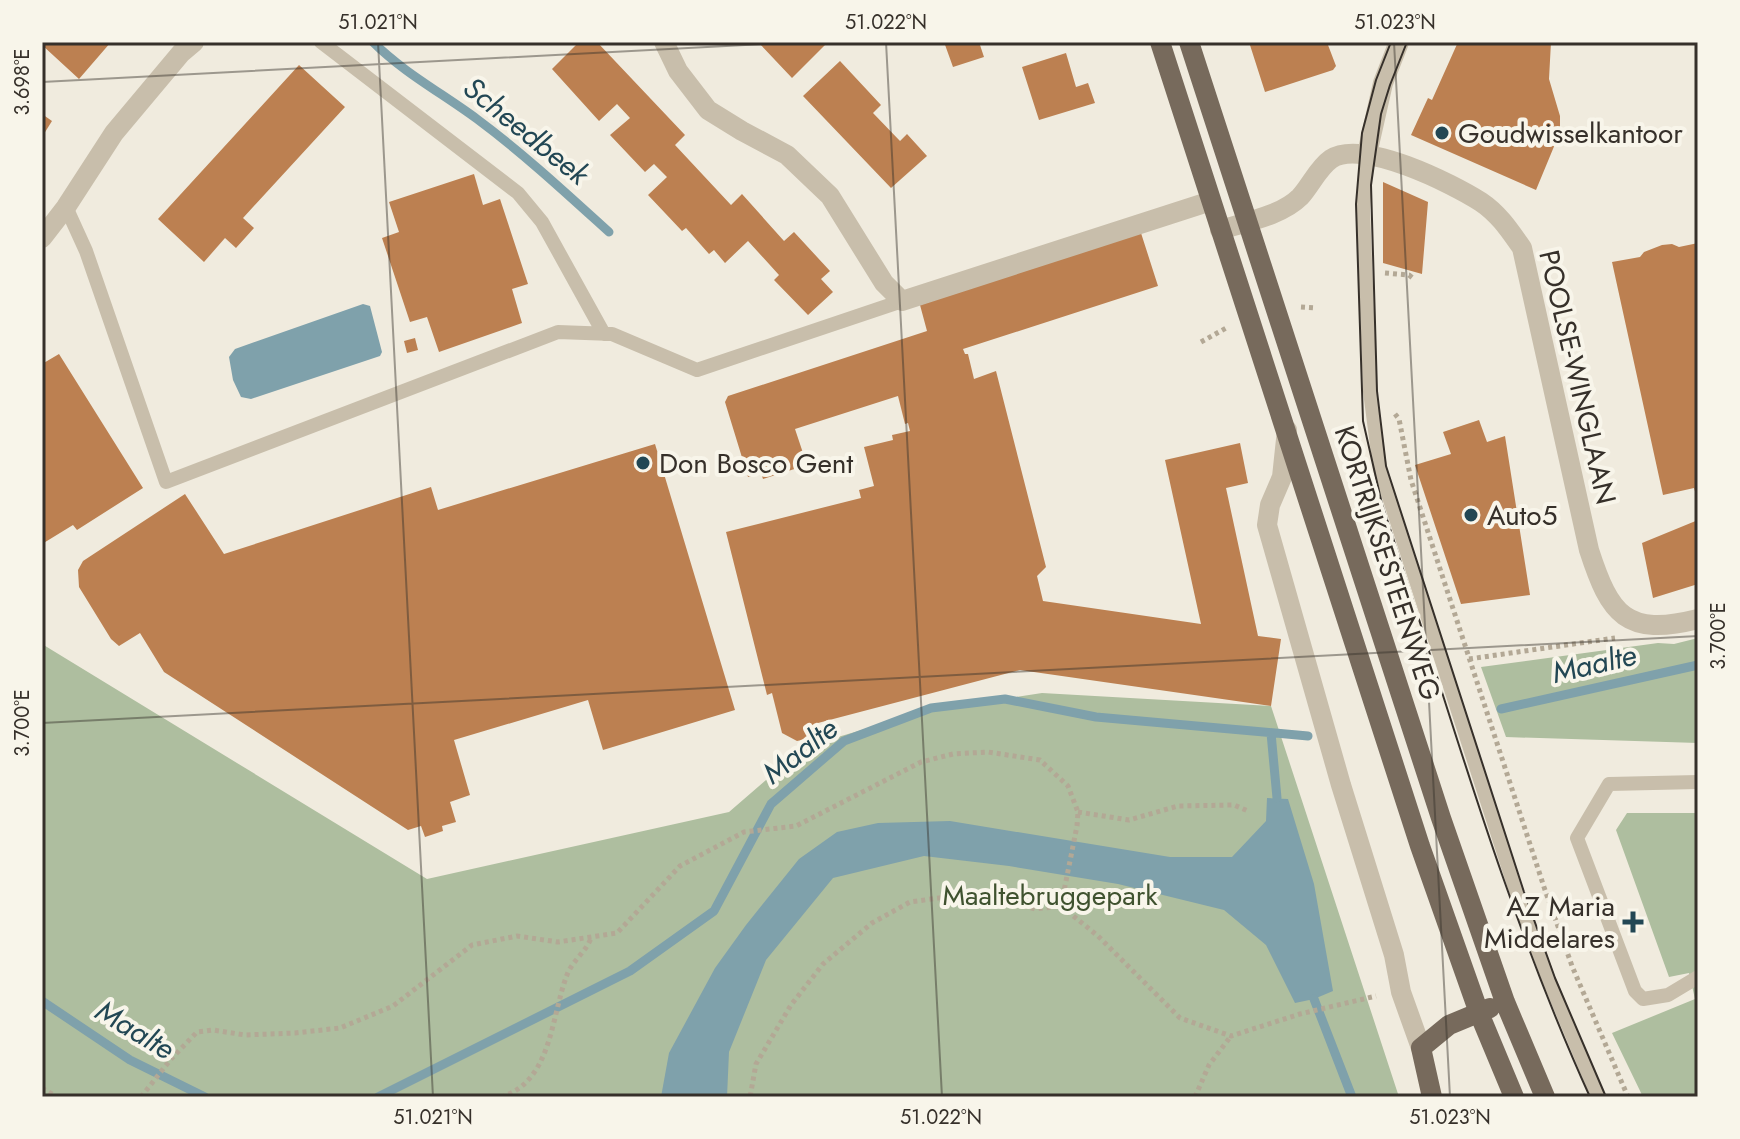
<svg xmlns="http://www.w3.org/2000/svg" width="1740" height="1139" font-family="Jost,sans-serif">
<rect width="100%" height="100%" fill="#f0ebde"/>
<path fill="#aebe9f" d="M1698 638V743L1506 737 1481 667 1658 643 1674 644Z
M42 644 427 879 729 812 804 747 926 711 1042 693 1271 706 1399 1097H42Z
M1627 813H1698V1097H1643L1612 1033 1695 999 1689 973 1669 977 1616 830Z"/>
<path fill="#7fa1ab" d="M363 304 370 306 382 352 380 356 251 399 241 397 233 380 229 357 235 349Z
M1267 798 1288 799 1314 884 1333 991 1314 999 1295 1003 1266 945 1224 910 1118 884 1009 866 924 856 833 878 766 960 729 1052 727 1097H661L669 1053 715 968 746 925 799 859 837 832 878 823 950 821 1170 857H1232L1266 821Z"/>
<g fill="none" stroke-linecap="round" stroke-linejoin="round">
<path stroke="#7fa1ab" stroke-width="9" d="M373 42C404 73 442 93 477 119 524 154 566 193 609 232
M1501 709 1698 665
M1271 733 1277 798
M1314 999 1352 1097
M42 1001 130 1060 205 1097
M378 1097 630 971 714 911 771 804 844 741 931 708 1005 699 1096 717 1308 736"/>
</g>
<path fill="#bc8051" d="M42 42H111L79 79 42 45Z
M573 42H597L685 135 675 145 731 205 742 194 784 241 794 232 830 271 821 279 833 292 808 315 774 280 779 275 748 241 725 263 714 250 709 254 686 228 682 231 648 195 667 177 654 164 645 172 610 135 630 118 617 104 599 121 552 69 576 45Z
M758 42H822L825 45 792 78Z
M944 42H979L984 57 953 67Z
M1249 42H1335L1328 45 1336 66 1333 70 1265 92Z
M1458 42H1551L1549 79 1560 116V132L1536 190 1411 135 1428 98 1432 100Z
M1066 53 1076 87 1088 83 1095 103 1039 120 1022 67Z
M840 61 881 105 873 113 900 141 907 134 927 156 891 188 803 96Z
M299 65 345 107 243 218 254 228 236 248 225 238 204 262 158 219Z
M42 114 52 121 42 137Z
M474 174 483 205 500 199 528 284 512 289 522 323 439 352 427 317 410 322 382 238 399 232 389 202Z
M1383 182 1428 202 1422 274 1383 263Z
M1141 233 1158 286 963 349 965 354H968L974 379 996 371 1046 567 1037 576 1043 601 1201 624 1165 460 1240 443 1248 483 1226 488 1258 636 1281 639 1271 706 1020 670 818 723 811 738 797 741 782 733 772 693 767 695 726 532 861 498 859 490 874 486 864 447 893 440 892 435 910 431 908 423 905 424 898 396 795 429 807 465 763 479 761 473 748 477 725 402 728 396 927 331 920 305Z
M1698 243V498H1697L1694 488 1663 495 1612 262 1640 257 1644 252 1662 245 1672 244 1679 247Z
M415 338 418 350 407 353 404 341Z
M59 354 143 488 77 530 73 525 42 544V364Z
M1479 420 1487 442 1505 436 1530 595 1461 604 1415 465 1451 454 1443 432Z
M655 444 735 710 603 750 588 700 454 740 470 795 450 802 456 822 442 826 443 831 425 837 421 826 408 830 164 672 140 633 119 646 111 639 79 587 78 570 83 561 185 494 224 554 431 487 438 510Z
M1698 520V584L1653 598 1642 543Z"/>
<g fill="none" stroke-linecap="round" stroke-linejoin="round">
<path stroke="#b3a895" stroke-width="5" stroke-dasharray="4 4" stroke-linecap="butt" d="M1385 273 1409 275 1414 279
M1301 307 1316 308
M1201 342 1228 327
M1395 414 1399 419 1411 480 1544 887 1572 966 1628 1097
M1469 659 1615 638
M1078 812 1129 820 1178 806 1234 805 1248 811
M1061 906 1098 936 1180 1018 1231 1036 1300 1014 1376 996
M42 1088 57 1097
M141 1097 171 1059 197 1032 213 1030 245 1035 295 1033 340 1028 393 1006 472 945 517 936 558 942 617 933 680 866 744 832 796 826 921 762 953 754 988 752 1040 760 1068 786 1078 812 1077 826 1061 906 1035 909 974 893 910 902 872 923 823 964 791 1005 756 1064 750 1097
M501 1097C552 1082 551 1016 567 975 572 961 586 952 591 938
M1195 1097 1209 1065 1231 1036"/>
<path stroke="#c8beab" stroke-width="14" d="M321 42 518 193 542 222 604 334
M1367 154 1363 209 1370 391 1380 469 1517 894 1549 980 1598 1097
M66 207 86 251 166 482 558 332 612 334 697 370 902 301
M1698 782 1609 784 1577 838 1635 991 1643 999 1668 995 1698 977"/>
<path stroke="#c8beab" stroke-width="20" d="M664 42 678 71 708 110 742 131 787 155 830 196 884 283 902 301 1211 201
M1367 154 1383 83 1399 42
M1220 230C1245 222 1281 216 1300 197 1311 185 1318 168 1331 159 1362 138 1453 184 1481 202 1499 214 1510 231 1522 248L1589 550C1610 615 1626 637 1698 619
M42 238 66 207 114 133 181 53 194 42
M1287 430 1282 477 1270 505 1267 525 1341 785 1394 955 1401 992 1421 1048"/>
<path stroke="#776a5c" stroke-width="20" d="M1160 42 1420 846 1479 1013 1514 1097
M1189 42 1441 818 1505 1002 1545 1097
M1432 1097 1421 1048 1449 1025 1490 1008"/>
<path stroke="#36302a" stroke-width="2" d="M1391 42 1376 80 1362 133 1356 204 1363 421 1382 504C1447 702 1503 906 1590 1097
M1407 42 1390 85 1381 114 1371 185 1377 391 1386 466 1524 892 1555 978 1606 1097"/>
</g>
<path fill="none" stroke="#36302a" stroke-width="2" stroke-opacity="0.45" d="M378 42 433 1097M886 42 942 1097M1394 42 1450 1097M42 82 801 42M42 723 1698 636"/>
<g fill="#224754" stroke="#f8f5ea" stroke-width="3">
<circle cx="1442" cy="133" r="8"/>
<circle cx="643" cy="463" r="8"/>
<circle cx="1471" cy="515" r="8"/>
<path d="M1629 910h8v8h8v8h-8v8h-8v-8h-8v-8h8z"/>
</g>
<g text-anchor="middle" stroke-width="8" stroke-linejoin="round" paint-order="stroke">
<g font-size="28" fill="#36302a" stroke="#f8f5ea" text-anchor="start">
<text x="1458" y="143">Goudwisselkantoor</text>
<text x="659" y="473">Don Bosco Gent</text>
<text x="1487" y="525">Auto5</text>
<text x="1615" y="916" text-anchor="end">AZ Maria<tspan x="1615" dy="32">Middelares</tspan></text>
</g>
<g font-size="28" fill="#36302a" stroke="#f8f5ea">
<text transform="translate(1578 377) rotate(77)" y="10">POOLSE-WINGLAAN</text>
<text transform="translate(1388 563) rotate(72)" y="10">KORTRIJKSESTEENWEG</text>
</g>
<g font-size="28" fill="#3f522f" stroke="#f8f5ea">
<text x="1050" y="905">Maaltebruggepark</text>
</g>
<g font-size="30" font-style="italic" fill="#224754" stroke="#f8f5ea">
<text transform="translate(526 131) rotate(39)" y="10">Scheedbeek</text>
<text transform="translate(1594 664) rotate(-13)" y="10">Maalte</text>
<text transform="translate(800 751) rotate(-38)" y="10">Maalte</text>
<text transform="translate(135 1030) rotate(31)" y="10">Maalte</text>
</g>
</g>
<rect width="1740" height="1139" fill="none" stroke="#f8f5ea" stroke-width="88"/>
<rect x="44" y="44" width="1652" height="1051" fill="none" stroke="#36302a" stroke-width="3"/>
<g font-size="20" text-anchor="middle" fill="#36302a">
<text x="378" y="29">51.021°N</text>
<text x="886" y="29">51.022°N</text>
<text x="1395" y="29">51.023°N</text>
<text transform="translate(22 82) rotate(-90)" y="7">3.698°E</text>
<text transform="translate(1718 636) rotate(-90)" y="7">3.700°E</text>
<text transform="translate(22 723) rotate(-90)" y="7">3.700°E</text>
<text x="433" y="1124">51.021°N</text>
<text x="941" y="1124">51.022°N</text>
<text x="1450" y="1124">51.023°N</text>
</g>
</svg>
